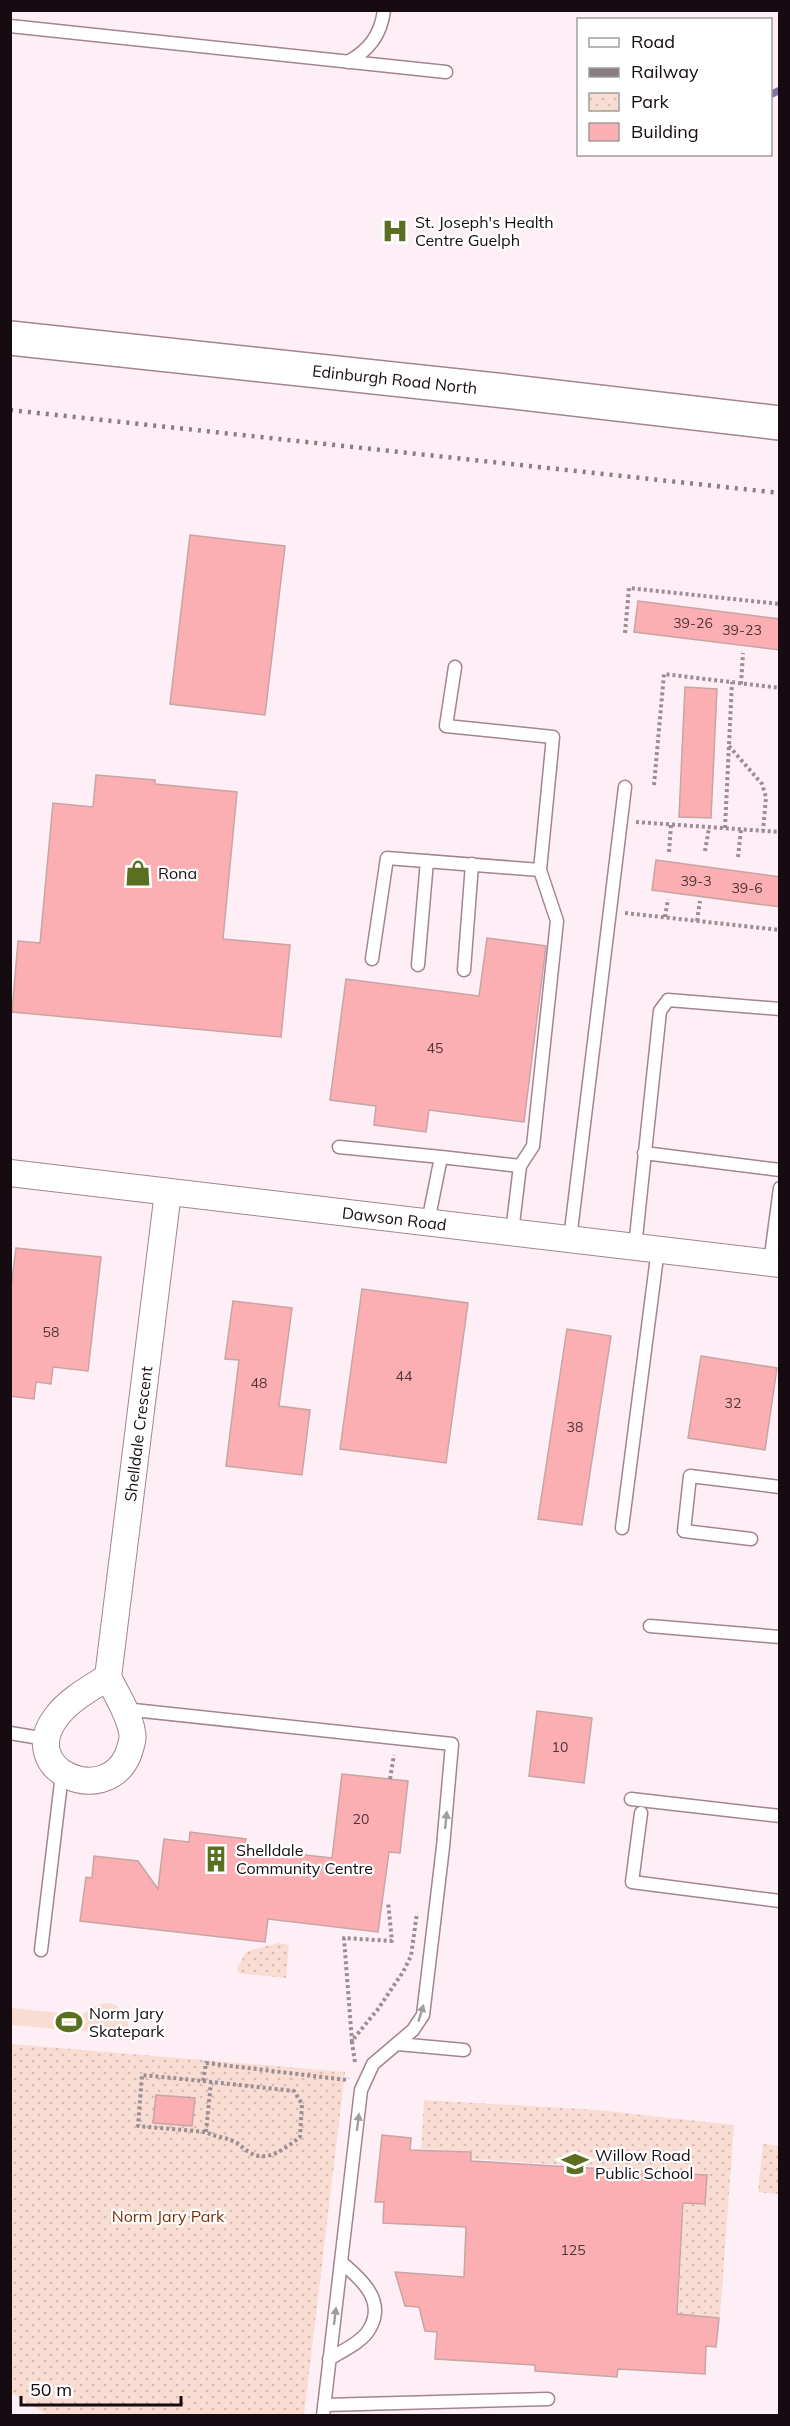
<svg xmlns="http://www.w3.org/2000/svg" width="790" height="2426" font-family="Mulish,sans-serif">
<defs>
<pattern id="park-dots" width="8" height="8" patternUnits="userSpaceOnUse" patternTransform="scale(1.5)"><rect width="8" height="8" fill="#f9ddd2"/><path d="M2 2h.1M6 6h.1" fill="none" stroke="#d5bcb3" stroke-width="1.8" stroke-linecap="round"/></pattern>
</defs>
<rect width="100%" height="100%" fill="#fdeff5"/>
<path fill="#f9ddd2" d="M108 2003 116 2005 128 2019V2033L124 2038H118L104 2033 11 2025V2008L80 2015 98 2005Z"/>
<path fill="url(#park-dots)" d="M279 1943 289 1945 286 1978 238 1973 237 1968 247 1951Z
M11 2044 345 2072 304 2415H47L11 2393Z
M424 2100 598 2110 734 2125 720 2317 689 2315V2321L678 2320 684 2203 705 2205 707 2174 472 2159V2151L421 2149Z
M763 2144 779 2146V2194L758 2192Z"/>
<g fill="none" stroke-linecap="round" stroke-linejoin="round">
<path stroke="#8270a7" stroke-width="7" d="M770 95 780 90"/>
</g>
<path fill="#fbafb2" stroke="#c8a4a5" stroke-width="1.5" d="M190 535 285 546 265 715 170 704Z
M638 601 780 619V650L634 632Z
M685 687 717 689 711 818 679 817Z
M96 775 155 780V784L237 792 223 939 290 945 281 1037 12 1012 18 941 40 943 53 803 93 807Z
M656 860 780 877V907L652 890Z
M487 938 546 946 524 1122 429 1110 426 1132 374 1125 376 1106 330 1100 346 979 479 996Z
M16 1248 101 1257 88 1371 53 1367 51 1384 36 1382 34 1399 10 1396V1296Z
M362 1289 468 1303 446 1463 340 1449Z
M233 1301 292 1308 279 1406 310 1410 302 1475 226 1466 239 1360 225 1359Z
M567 1329 611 1336 582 1525 538 1519Z
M701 1356 777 1368 765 1450 688 1438Z
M537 1711 592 1718 584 1783 529 1776Z
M342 1774 408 1781 400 1853 389 1852 378 1932 268 1919 265 1942 80 1921 86 1877 92 1878 94 1856 138 1861 158 1889 164 1839 189 1842 190 1832 246 1839 244 1848 332 1858Z
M156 2095 195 2098 192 2126 153 2123Z
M382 2135 411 2138 410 2150 471 2152V2161L707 2175 705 2204 683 2203 677 2314 719 2318 716 2347 706 2346 705 2374 618 2369 617 2377 535 2371V2365L435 2359 437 2332 425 2331 419 2307 405 2306 395 2272 464 2277 466 2227 383 2223 384 2202H375Z"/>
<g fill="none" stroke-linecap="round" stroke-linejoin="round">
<g stroke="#a38491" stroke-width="15">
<path id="service" d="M10 26 446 72
M348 62C369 50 381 35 384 10
M455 667 446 726 553 737 540 870
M372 959 387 858 540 870 557 921 533 1146 520 1166
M418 965 427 861
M464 970 472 864
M339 1147 441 1157
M644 1153 780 1170
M428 1222 441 1157 520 1166 512 1232
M570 1239 625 787
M635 1247 660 1011 668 1000 780 1009
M770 1263 780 1188
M622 1528 658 1249
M751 1539 684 1531 690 1476 780 1487
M650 1626 780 1637
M124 1709 452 1744 443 1847 423 2015 413 2030 373 2064 361 2090 323 2416
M10 1733 46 1739
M631 1799 780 1816
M641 1813 632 1882 780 1901
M41 1950 62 1774
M398 2044 464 2050
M329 2359C342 2351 363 2342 370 2328 386 2300 360 2278 341 2262
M324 2405 548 2399"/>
</g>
<g stroke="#a38491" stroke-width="28">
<g id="minor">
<path id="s1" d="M10 1173 780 1264"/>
<path id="s2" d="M108 1677C91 1688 70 1699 57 1716 15 1769 104 1809 128 1755 130 1748 134 1739 132 1732 129 1713 116 1694 108 1677L168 1192"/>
</g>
</g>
<g stroke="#a38491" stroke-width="36">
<g id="secondary">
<path id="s3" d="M10 338 505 391 780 423"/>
</g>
</g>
<path stroke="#9a8e94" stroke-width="4" stroke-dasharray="3 3" stroke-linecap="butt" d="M625 633 629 588 780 604
M741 684 743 653
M729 746 762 784 766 797 763 831
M654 785 664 674 780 688
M636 822 780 832
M725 828 732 682
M705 851 709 828
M669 852 671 825
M738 857 741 830
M625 913 780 930
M665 917 668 899
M697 921 700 901
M390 1779 394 1755
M352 2042 344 1938 392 1941 388 1902
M355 2062 352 2043 355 2037 378 2009 403 1972 411 1956 417 1913
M203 2081 294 2091 302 2104 300 2137C286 2148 266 2164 249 2152 243 2149 239 2143 233 2141 224 2137 215 2137 206 2132L138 2126 142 2075 203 2081 206 2063 347 2080 348 2078
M206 2132 211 2082"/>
<use href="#service" stroke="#fff" stroke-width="12"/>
<use href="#minor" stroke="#fff" stroke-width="26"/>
<use href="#secondary" stroke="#fff" stroke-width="33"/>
<path stroke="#897d83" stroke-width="4.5" stroke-dasharray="3 6" stroke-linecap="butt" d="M10 410 780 493"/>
</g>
<defs><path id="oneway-solid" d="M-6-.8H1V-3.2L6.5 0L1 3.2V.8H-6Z" transform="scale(1.5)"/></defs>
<g fill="#a19d9f">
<use href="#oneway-solid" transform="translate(446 1820) rotate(-84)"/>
<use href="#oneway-solid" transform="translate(421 2013) rotate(-73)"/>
<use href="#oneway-solid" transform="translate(358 2122) rotate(-83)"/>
<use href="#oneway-solid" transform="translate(335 2316) rotate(-83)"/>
</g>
<defs>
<g id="hospital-bare" transform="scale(2.07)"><path d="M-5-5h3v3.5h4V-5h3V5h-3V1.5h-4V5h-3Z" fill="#5a6f1f" stroke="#fff" stroke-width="2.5" paint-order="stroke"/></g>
<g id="shop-bare" transform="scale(2.07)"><path d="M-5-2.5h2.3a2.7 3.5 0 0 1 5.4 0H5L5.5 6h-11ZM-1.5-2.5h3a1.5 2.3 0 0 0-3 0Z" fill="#5a6f1f" stroke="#fff" stroke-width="2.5" paint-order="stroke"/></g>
<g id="building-bare" transform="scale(2.07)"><path d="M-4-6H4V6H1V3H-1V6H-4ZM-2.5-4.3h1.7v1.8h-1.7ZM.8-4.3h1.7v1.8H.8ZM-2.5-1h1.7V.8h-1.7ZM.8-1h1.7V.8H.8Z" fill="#5a6f1f" stroke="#fff" stroke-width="2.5" paint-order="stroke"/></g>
<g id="stadium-bare" transform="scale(2.07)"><path d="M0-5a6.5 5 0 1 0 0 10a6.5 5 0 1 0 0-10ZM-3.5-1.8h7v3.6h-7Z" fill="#5a6f1f" stroke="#fff" stroke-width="2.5" paint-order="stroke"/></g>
<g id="school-bare" transform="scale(2.07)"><path d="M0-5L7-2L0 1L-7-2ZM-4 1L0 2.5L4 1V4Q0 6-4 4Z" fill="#5a6f1f" stroke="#fff" stroke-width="2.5" paint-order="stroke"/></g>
</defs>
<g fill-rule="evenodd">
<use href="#hospital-bare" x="395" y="231"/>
<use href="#shop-bare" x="138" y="873"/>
<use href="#building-bare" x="216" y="1859"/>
<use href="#stadium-bare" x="69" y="2022"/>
<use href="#school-bare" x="575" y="2164"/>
</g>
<g text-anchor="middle" stroke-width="4.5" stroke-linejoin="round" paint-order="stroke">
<g font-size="14" fill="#4e3438">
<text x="693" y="628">39-26</text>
<text x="742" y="635">39-23</text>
<text x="696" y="886">39-3</text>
<text x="747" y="893">39-6</text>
<text x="435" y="1053">45</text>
<text x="51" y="1337">58</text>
<text x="404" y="1381">44</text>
<text x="259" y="1388">48</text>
<text x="733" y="1408">32</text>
<text x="575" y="1432">38</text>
<text x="560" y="1752">10</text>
<text x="361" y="1824">20</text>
<text x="573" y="2255">125</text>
</g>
<g font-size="16" fill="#150b10" stroke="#fff" text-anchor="start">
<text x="415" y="228">St. Joseph's Health<tspan x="415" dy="18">Centre Guelph</tspan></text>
<text x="158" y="879">Rona</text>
<text x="236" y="1856">Shelldale<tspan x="236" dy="18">Community Centre</tspan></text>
<text x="89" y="2019">Norm Jary<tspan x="89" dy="18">Skatepark</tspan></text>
<text x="595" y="2161">Willow Road<tspan x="595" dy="18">Public School</tspan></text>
</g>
<g font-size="16" fill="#150b10" stroke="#fff">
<text dy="6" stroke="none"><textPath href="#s3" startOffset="387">Edinburgh Road North</textPath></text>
<text dy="6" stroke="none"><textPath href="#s1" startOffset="387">Dawson Road</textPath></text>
<text dy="6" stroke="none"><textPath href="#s2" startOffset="536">Shelldale Crescent</textPath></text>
</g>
<g font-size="16" fill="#792f08" stroke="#fff">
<text x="168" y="2222">Norm Jary Park</text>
</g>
</g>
<rect width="790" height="2426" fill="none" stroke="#150b10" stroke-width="24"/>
<rect x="577" y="18" width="195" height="138" fill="#ffffff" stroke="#a19d9f" stroke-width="1.5"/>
<rect x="589" y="38" width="30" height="9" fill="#ffffff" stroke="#a19d9f" stroke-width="1.5"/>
<text x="631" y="48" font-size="18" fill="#150b10">Road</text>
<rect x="589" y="68" width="30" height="9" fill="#897d83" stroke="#a19d9f" stroke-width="1.5"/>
<text x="631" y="78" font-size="18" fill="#150b10">Railway</text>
<rect x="589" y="93" width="30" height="18" fill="url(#park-dots)" stroke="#a19d9f" stroke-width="1.5"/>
<text x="631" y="108" font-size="18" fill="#150b10">Park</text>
<rect x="589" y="123" width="30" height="18" fill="#fbafb2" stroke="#a19d9f" stroke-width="1.5"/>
<text x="631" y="138" font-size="18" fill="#150b10">Building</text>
<path d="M21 2396v9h160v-9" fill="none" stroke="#150b10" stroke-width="3"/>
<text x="30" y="2396" font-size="18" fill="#150b10" stroke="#ffffff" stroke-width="4.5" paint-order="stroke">50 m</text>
</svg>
